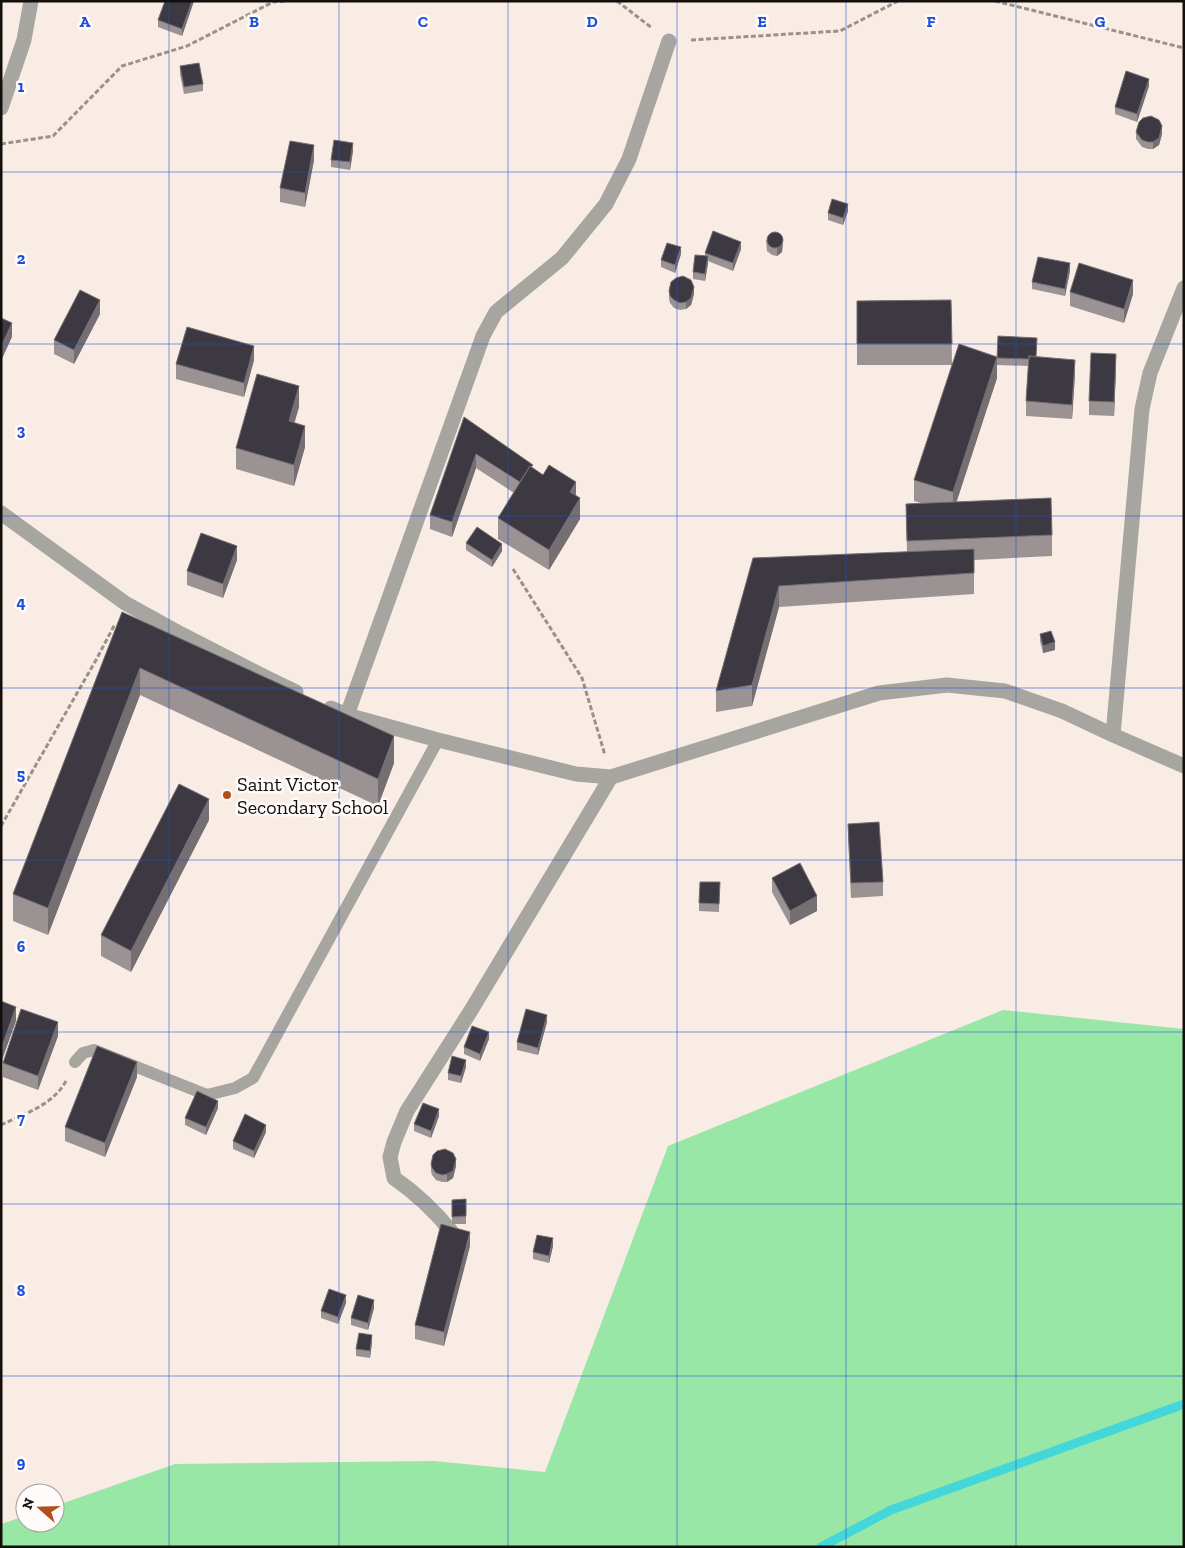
<svg xmlns="http://www.w3.org/2000/svg" width="1185" height="1548" font-family="'Zilla Slab',serif">
<rect width="100%" height="100%" fill="#f9ece4"/>
<path fill="#99e7a7" d="M1003 1010 1184 1029V1547H1V1524L25 1516V1523H55V1506L175 1464 434 1461 545 1472 668 1146Z"/>
<g fill="none" stroke-linecap="round" stroke-linejoin="round">
<path stroke="#43d7da" stroke-width="9" d="M821 1547 891 1510 1184 1404"/>
<path stroke="#9a918b" stroke-width="3" stroke-dasharray="5 2.5" stroke-linecap="butt" d="M617 1 652 28
M995 1 1184 48
M691 40 840 31 898 1
M1 144 53 136 122 66 187 46 273 2 285 1
M513 569 582 678 605 755
M1 826 96 660 115 624
M1 1125C24 1114 53 1105 66 1081"/>
<path stroke="#a7a5a0" stroke-width="12" d="M75 1062 83 1053 94 1050 207 1095 235 1088 253 1078 438 740"/>
<path stroke="#a7a5a0" stroke-width="15" d="M1 108 24 40 31 1
M1 513 125 603 181 634 265 677 296 692
M331 708 347 715 438 740 576 774 611 777 879 693 947 685 1005 691 1062 711 1113 735 1184 766
M347 715 483 336 496 312 562 258 606 204 629 159 669 41
M1113 735 1142 409 1150 373 1184 288
M451 1231C433 1209 417 1194 394 1178L390 1157 394 1142 407 1111 470 1012 611 777"/>
</g>
<path fill="#9b9293" d="M194 1 182 36 158 27V20Z
M180 66 203 84V91L184 94 180 74Z
M1149 86 1137 122 1115 114V107Z
M1136 132 1162 134 1159 145 1153 149H1148L1142 147 1136 139Z
M353 151 350 170 331 167V160Z
M314 160 305 207 280 202V188Z
M848 211 843 225 828 220V213Z
M766 240 783 244 782 252 777 256 772 255 767 251Z
M741 249 733 271 708 261 705 281 693 279V272L705 256V253Z
M681 254 675 273 661 267V260Z
M1070 271 1065 296 1032 289V282Z
M669 291 694 294 691 305 686 309 680 310 674 308 670 303 669 299Z
M1070 292 1133 294 1124 323 1070 306Z
M951 300 952 365 997 357H1036L1075 374 1072 419 1026 416V401L1028 366 997 365V378L956 502 1052 535V556L974 560V594L779 607 752 706 716 712V691L753 558 907 552 906 504 921 503 914 501V480L952 365H857V301Z
M100 314 74 364 54 354V340Z
M254 360 244 397 176 379V364Z
M1116 368 1114 416 1089 415V401Z
M299 407 294 422 305 447 294 486 236 469V448Z
M464 417 533 468 576 496 580 519 549 570 498 539V518L514 493 476 468 452 537 430 529V515Z
M466 543 502 551 492 567 466 550Z
M237 560 223 598 187 585V571Z
M122 612 394 763 378 806 140 695 48 935 13 921V894Z
M1040 634 1055 650 1043 653 1040 641Z
M209 820 131 972 101 956V935Z
M848 824 883 882V896L851 898 848 838Z
M772 878 817 911 790 925 772 892Z
M720 882 719 912 699 911V903Z
M547 1022 538 1055 517 1050V1042Z
M58 1036 38 1090 3 1077V1063Z
M489 1039 480 1061 464 1054V1047Z
M466 1067 461 1083 448 1080V1073Z
M137 1077 105 1157 65 1141V1127Z
M218 1108 206 1135 185 1125V1118Z
M439 1116 431 1138 414 1131V1124Z
M266 1132 254 1158 233 1149V1141Z
M431 1164 456 1166 453 1178 447 1182H442L436 1180 432 1175 431 1171Z
M466 1199V1224H452V1200Z
M470 1246 444 1346 415 1339V1325Z
M553 1246 549 1263 533 1259V1252Z
M346 1303 338 1324 321 1318V1311Z
M374 1308 368 1330 351 1325V1318Z
M372 1342 370 1358 356 1356V1349Z"/>
<path fill="#756f73" d="M192 1H194L182 36V29Z
M1149 79V86L1137 122V114Z
M1162 126V134L1159 145 1153 149V142Z
M353 143V151L350 170V162Z
M314 145V160L305 207V193Z
M848 204V211L843 225V218Z
M783 237 782 252 777 256V249Z
M741 242V249L733 271V263Z
M681 247V254L675 273V265Z
M708 256V264L705 281V274Z
M1070 263V271L1065 296V289Z
M1133 280V294L1124 323V309Z
M694 287V294L691 305 686 309V302Z
M100 300V314L74 364V350Z
M12 323V337L1 361V347Z
M254 346V360L244 397V383Z
M1116 354V368L1114 416V402Z
M997 357V378L953 513V492Z
M1075 360V374L1072 419V405Z
M299 386V407L289 442V421Z
M305 426V447L294 486V465Z
M476 454V468L452 537V522Z
M576 482V503L570 492Z
M580 498V519L549 570V550Z
M502 544V551L492 567V560Z
M237 546V560L223 598V584Z
M779 586V607L752 706V685Z
M1055 642V650L1043 653V646Z
M140 668V695L48 935V908Z
M394 736V763L378 806V779Z
M209 799V820L131 972V951Z
M817 896V911L790 925V911Z
M16 1007V1021L1 1063V1049Z
M547 1015V1022L538 1055V1048Z
M58 1022V1036L38 1090V1076Z
M489 1032V1039L480 1061V1054Z
M466 1060V1067L461 1083V1076Z
M137 1062V1077L105 1157V1143Z
M218 1101V1108L206 1135V1127Z
M439 1109V1116L431 1138V1131Z
M266 1125V1132L254 1158V1151Z
M456 1159V1166L453 1178 447 1182V1174Z
M470 1232V1246L444 1346V1332Z
M553 1238V1246L549 1263V1256Z
M346 1295V1303L338 1324V1317Z
M374 1300V1308L368 1330V1323Z
M372 1335V1342L370 1358V1351Z"/>
<path fill="#3d3942" stroke="#756f73" d="M165 1H192L182 29 158 20Z
M199 63 203 84 184 87 180 66Z
M1126 71 1149 79 1137 114 1115 107Z
M1151 116 1159 120 1162 126 1159 138 1153 142H1148L1142 140 1136 132 1139 122 1143 118Z
M334 140 353 143 350 162 331 160Z
M290 141 314 145 305 193 280 188Z
M832 199 848 204 843 218 828 213Z
M713 231 741 242 733 263 705 253Z
M767 240a8 8 0 1 1 16 0a8 8 0 1 1-16 0Z
M667 243 681 247 675 265 661 260Z
M695 255 708 256 705 274 693 272Z
M1038 257 1070 263 1065 289 1032 282Z
M1079 263 1133 280 1124 309 1070 292Z
M683 276 691 280 694 287 691 298 686 302 680 303 674 300 670 296 669 291 671 282 676 278Z
M80 290 100 300 74 350 54 340Z
M951 300 952 344H857V301Z
M1 318 12 323 1 347Z
M187 327 254 346 244 383 176 364Z
M998 336 1037 338 1036 357 1029 356V359L997 358Z
M959 344 997 357 953 492 914 480Z
M1091 353 1116 354 1114 402 1089 401Z
M1029 356 1075 360 1072 405 1026 401Z
M257 374 299 386 289 421 305 426 294 465 236 448Z
M464 417 533 465 531 467 530 466 520 482 476 454 452 522 430 515Z
M549 465 576 482 570 492 580 498 549 550 498 518 530 466 543 475Z
M1051 498 1052 535 907 541 906 504Z
M477 527 502 544 492 560 466 543Z
M201 533 237 546 223 584 187 571Z
M974 549V573L779 586 752 685 716 691 753 558Z
M122 612 394 736 378 779 140 668 48 908 13 894Z
M1051 631 1055 642 1043 646 1040 634Z
M179 784 209 799 131 951 101 935Z
M879 822 883 882 851 883 848 824Z
M800 863 817 896 790 911 772 878Z
M700 882H720L719 904 699 903Z
M1 1001 16 1007 1 1049Z
M21 1009 58 1022 38 1076 3 1063Z
M526 1009 547 1015 538 1048 517 1042Z
M472 1026 489 1032 480 1054 464 1047Z
M97 1046 137 1062 105 1143 65 1127Z
M452 1056 466 1060 461 1076 448 1073Z
M197 1091 218 1101 206 1127 185 1118Z
M423 1103 439 1109 431 1131 414 1124Z
M245 1114 266 1125 254 1151 233 1141Z
M445 1149 453 1153 456 1159 453 1171 447 1174 442 1175 436 1173 432 1168 431 1164 433 1155 437 1151Z
M466 1199V1216L452 1217V1200Z
M441 1224 470 1232 444 1332 415 1325Z
M537 1235 553 1238 549 1256 533 1252Z
M329 1289 346 1295 338 1317 321 1311Z
M358 1295 374 1300 368 1323 351 1318Z
M359 1333 372 1335 370 1351 356 1349Z"/>
<path fill="none" stroke="#1d4ed8" stroke-width="1" stroke-opacity="0.55" d="M169 1V1547M339 1V1547M508 1V1547M677 1V1547M846 1V1547M1016 1V1547M1 172H1184M1 344H1184M1 516H1184M1 688H1184M1 860H1184M1 1032H1184M1 1204H1184M1 1376H1184"/>
<circle fill="#b34f1a" stroke="#fefbfa" stroke-width="2" cx="227" cy="795" r="5"/>
<g text-anchor="middle" stroke-width="5" stroke-linejoin="round" paint-order="stroke">
<g font-size="20" fill="#130f0c" stroke="#fefbfa" text-anchor="start">
<text x="237" y="791">Saint Victor<tspan x="237" dy="23">Secondary School</tspan></text>
</g>
</g>
<g font-size="16" text-anchor="middle" font-weight="bold" fill="#1d4ed8" stroke="#fefbfa" stroke-width="5" stroke-linejoin="round" paint-order="stroke">
<text x="85" y="27">A</text>
<text x="254" y="27">B</text>
<text x="423" y="27">C</text>
<text x="592" y="27">D</text>
<text x="762" y="27">E</text>
<text x="931" y="27">F</text>
<text x="1100" y="27">G</text>
<text x="21" y="92">1</text>
<text x="21" y="264">2</text>
<text x="21" y="436">3</text>
<text x="21" y="608">4</text>
<text x="21" y="780">5</text>
<text x="21" y="952">6</text>
<text x="21" y="1124">7</text>
<text x="21" y="1296">8</text>
<text x="21" y="1468">9</text>
</g>
<rect width="1185" height="1548" fill="none" stroke="#130f0c" stroke-width="5"/>
<g transform="translate(40 1508) rotate(290)"><circle r="24" fill="#fefbfa" stroke="#a09d9b"/>
<path d="M0-4L9 19L0 12L-9 19Z" fill="#b34f1a"/>
<text y="-8" font-size="14" font-weight="bold" text-anchor="middle" fill="#130f0c">N</text>
</g>
</svg>
